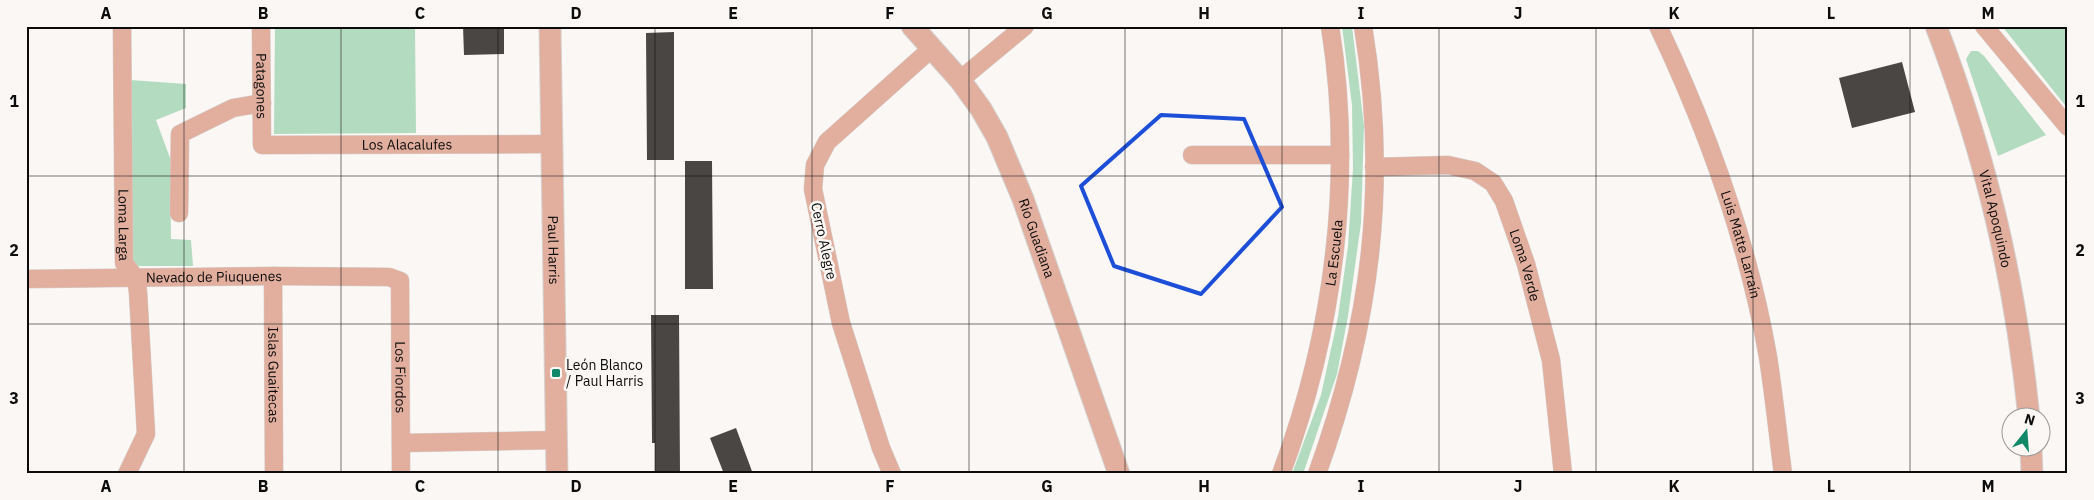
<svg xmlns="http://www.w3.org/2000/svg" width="2094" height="500" font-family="'IBM Plex Sans',sans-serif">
<rect width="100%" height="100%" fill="#faf7f4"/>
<path fill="#b3dbc0" d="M275 26H415L416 133 274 134Z
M1342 26H1352L1364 126 1361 223 1348 316 1337 374 1303 474H1292L1321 395 1338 317 1348 246 1353 169 1352 105Z
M2002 26H2068V109Z
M1971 51H1978L1984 56 2046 135 1998 156 1966 59Z
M130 80 186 84V108L156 120 170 158 171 239 191 240 193 266H131Z"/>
<path fill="#494644" d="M463 26H504V54L464 55Z
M674 32V160H647L646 33Z
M1902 62 1915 112 1852 128 1839 78Z
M685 161H712L713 289H685Z
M651 315H679L680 474H655V443H652Z
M736 428 753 474H724L710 438Z"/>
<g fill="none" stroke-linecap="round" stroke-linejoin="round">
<g stroke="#d4d1cf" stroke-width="19">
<g id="minor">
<path id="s1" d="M122 26 124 263 136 279 138 292 146 434 127 474"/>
<path id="s2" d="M261 26 262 145 552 144"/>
<path id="s3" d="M1658 26C1708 131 1748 242 1768 357 1774 396 1778 435 1783 474"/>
<path d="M1984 26 2068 127"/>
<path d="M960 80 1025 26"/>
<path d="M1192 155H1340"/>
<path id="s4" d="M1374 167 1448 165 1475 171 1493 183 1504 201 1526 264 1551 360 1563 474"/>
<path d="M179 213 180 134 233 108 262 103"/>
<path id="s5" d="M273 276 274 474"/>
<path id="s6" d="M26 279 273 276 389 277 400 281 401 474"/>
<path d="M401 443 557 440"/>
<path d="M892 474 881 448 841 323 813 189 815 165 827 142 931 49"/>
<path id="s7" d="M1281 474C1334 332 1354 177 1330 26"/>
<path d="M1317 474C1371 325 1389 183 1363 26"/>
</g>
</g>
<g stroke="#d4d1cf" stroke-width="23">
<g id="tertiary">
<path id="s8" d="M550 26 557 474"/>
<path id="s9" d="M912 26 960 80 981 109 997 137 1023 199 1119 474"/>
<path id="s10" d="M1936 26C1986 157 2015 278 2029 418"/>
<path d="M2031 448 2032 474"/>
</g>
</g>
<use href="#minor" stroke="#e2af9f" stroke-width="18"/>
<use href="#tertiary" stroke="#e2af9f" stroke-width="21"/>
</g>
<path fill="none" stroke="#1d4ed8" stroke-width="4" stroke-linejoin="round" d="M1161 115 1244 119 1282 207 1201 294 1114 266 1081 186Z"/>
<path fill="none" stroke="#0d0c0c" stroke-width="1" stroke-opacity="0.55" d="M184 26V474M341 26V474M498 26V474M655 26V474M812 26V474M969 26V474M1125 26V474M1282 26V474M1439 26V474M1596 26V474M1753 26V474M1910 26V474M26 176H2068M26 324H2068"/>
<rect fill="#118868" stroke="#faf7f4" stroke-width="2" x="551" y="368" width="10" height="10" rx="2.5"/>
<g text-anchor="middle" stroke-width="5" stroke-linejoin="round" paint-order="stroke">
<g font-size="14" fill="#0d0c0c" stroke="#faf7f4">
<text dy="5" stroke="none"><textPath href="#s2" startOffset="60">Patagones</textPath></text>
<text dy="5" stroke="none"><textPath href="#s2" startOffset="264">Los Alacalufes</textPath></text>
<text dy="5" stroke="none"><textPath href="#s10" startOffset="202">Vital Apoquindo</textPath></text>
<text dy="5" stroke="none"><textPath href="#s1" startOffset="199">Loma Larga</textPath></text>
<text dy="5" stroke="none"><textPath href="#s9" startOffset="249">Río Guadiana</textPath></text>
<text transform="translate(824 241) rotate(78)" y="5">Cerro Alegre</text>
<text dy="5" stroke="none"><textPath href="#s3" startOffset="234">Luis Matte Larraín</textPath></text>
<text dy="5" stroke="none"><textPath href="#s8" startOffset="224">Paul Harris</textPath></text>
<text dy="5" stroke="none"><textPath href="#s7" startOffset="228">La Escuela</textPath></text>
<text dy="5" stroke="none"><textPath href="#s4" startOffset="212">Loma Verde</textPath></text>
<text dy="5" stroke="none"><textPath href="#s6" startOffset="188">Nevado de Piuquenes</textPath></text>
<text dy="5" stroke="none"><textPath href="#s5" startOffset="99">Islas Guaitecas</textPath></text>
<text dy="5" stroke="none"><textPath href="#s6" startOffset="471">Los Fiordos</textPath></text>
</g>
<g font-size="14" fill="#0d0c0c" stroke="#faf7f4" text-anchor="start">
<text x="566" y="370">León Blanco<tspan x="566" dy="16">/ Paul Harris</tspan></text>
</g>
</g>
<rect width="2094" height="500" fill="none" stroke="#faf7f4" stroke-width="55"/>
<g transform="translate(2026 432) rotate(17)"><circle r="24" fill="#faf7f4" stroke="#9b9997"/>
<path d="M0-4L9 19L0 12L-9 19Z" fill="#118868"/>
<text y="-8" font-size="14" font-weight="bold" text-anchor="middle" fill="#0d0c0c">N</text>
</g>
<rect x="28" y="28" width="2038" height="444" fill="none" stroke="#0d0c0c" stroke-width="2"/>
<g font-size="16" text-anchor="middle" font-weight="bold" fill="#0d0c0c">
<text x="106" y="19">A</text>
<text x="263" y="19">B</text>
<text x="420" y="19">C</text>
<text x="576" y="19">D</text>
<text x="733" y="19">E</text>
<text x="890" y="19">F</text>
<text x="1047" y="19">G</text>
<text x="1204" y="19">H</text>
<text x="1361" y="19">I</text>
<text x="1518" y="19">J</text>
<text x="1674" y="19">K</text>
<text x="1831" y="19">L</text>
<text x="1988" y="19">M</text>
<text x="14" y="107">1</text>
<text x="2080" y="107">1</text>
<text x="14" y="256">2</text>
<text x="2080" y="256">2</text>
<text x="14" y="404">3</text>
<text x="2080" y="404">3</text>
<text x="106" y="492">A</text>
<text x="263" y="492">B</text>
<text x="420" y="492">C</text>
<text x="576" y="492">D</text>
<text x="733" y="492">E</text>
<text x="890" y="492">F</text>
<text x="1047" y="492">G</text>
<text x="1204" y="492">H</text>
<text x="1361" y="492">I</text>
<text x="1518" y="492">J</text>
<text x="1674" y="492">K</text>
<text x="1831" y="492">L</text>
<text x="1988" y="492">M</text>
</g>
</svg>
